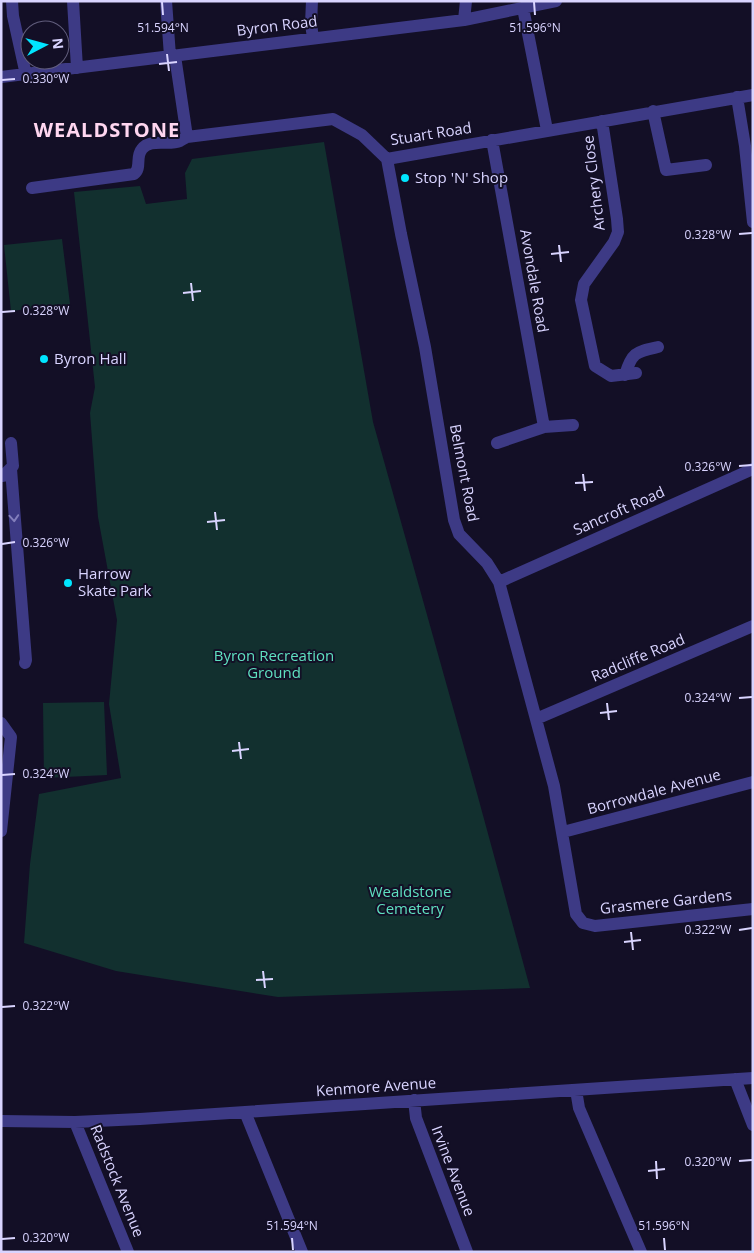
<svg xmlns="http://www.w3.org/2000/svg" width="754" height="1253" font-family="'Open Sans',sans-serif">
<rect width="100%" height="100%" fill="#130f26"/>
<path fill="#12302f" d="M324 142 373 422 478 797 530 988 278 997 116 971 24 943 30 864 39 794 121 778 109 704 117 620 98 517 90 413 95 387 74 192 140 186 146 204 187 199 185 173 192 159Z
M62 239 70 304 11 311 4 245Z
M104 702 107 775 44 778 43 703Z"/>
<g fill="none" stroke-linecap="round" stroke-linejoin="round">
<path stroke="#3d3a85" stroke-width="12" d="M12 1 13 16 26 75
M73 1 77 68
M166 1 170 56
M312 1 311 24 313 38
M523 8 547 130
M464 20 466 1
M175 56 187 137
M1 77 464 20 556 1
M737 97 745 146 753 222
M653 111 666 170 706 165
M602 121 617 219 618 232 614 242 584 284 581 300 595 366 611 376 636 373
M492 140 544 427
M387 159 401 234 425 347 454 520 459 534 487 563 499 582 554 786 576 914 583 923 595 926 753 909
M387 159 753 95
M32 188 134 174C142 168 135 157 142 149 150 138 169 146 180 141 182 140 184 138 187 137L333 119 362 135 387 159
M625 375C632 352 636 352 658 347
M497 443 544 427 573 425
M11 469 26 660 25 663
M1 476H3L13 466 11 443
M499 582 753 469
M536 719 753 626
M1 723 11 737 1 831
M563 832 753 782
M735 1079 753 1125
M576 1090 579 1108 641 1252
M414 1100 416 1118 467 1252
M245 1112 302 1252
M1 1121 75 1122 140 1119 753 1078
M75 1122 128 1252"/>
</g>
<defs><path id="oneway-chevron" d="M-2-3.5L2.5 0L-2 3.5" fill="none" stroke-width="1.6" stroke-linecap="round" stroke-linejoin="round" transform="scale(1.25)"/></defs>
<use stroke="#837fbc" href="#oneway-chevron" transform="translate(14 518) rotate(86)"/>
<path fill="none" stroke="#d9d4ff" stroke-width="2" d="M162 2 163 15M534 2 535 15M167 54 169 71M159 64 177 62M2 80 15 79M739 234 752 233M559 245 561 262M551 254 569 252M191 283 193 301M183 293 201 291M2 312 15 311M739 466 752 465M583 474 585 491M575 483 593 482M215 512 217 530M207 522 225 520M2 544 15 542M739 698 752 697M607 703 609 720M600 713 617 711M239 742 241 759M232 751 249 749M2 775 15 774M739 930 752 928M631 932 633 950M624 942 641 940M263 971 265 988M256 980 273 979M2 1007 15 1006M656 1161 657 1179M739 1161 752 1160M648 1171 665 1169M292 1238 293 1250M664 1238 665 1250M2 1239 15 1238"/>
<g fill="#00e5ff" stroke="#130f26" stroke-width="2">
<circle cx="405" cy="178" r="5"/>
<circle cx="44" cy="359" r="5"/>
<circle cx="68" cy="583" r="5"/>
</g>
<g text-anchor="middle" stroke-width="4" stroke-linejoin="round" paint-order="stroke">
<g font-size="15" fill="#d9d4ff" stroke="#130f26">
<text transform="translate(277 26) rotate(-7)" y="5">Byron Road</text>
<text transform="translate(431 134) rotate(-9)" y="5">Stuart Road</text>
<text transform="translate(594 183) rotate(-97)" y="5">Archery Close</text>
<text transform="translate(534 281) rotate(80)" y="5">Avondale Road</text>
<text transform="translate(464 473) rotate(79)" y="5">Belmont Road</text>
<text transform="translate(619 511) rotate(-24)" y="5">Sancroft Road</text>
<text transform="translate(638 658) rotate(-23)" y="5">Radcliffe Road</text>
<text transform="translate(654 792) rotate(-15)" y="5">Borrowdale Avenue</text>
<text transform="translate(666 902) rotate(-6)" y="5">Grasmere Gardens</text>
<text transform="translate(376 1087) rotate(-4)" y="5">Kenmore Avenue</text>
<text transform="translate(453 1171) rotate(69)" y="5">Irvine Avenue</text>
<text transform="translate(117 1181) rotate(68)" y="5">Radstock Avenue</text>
</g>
<g font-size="15" fill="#d9d4ff" stroke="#130f26" text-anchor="start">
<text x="415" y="183">Stop 'N' Shop</text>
<text x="54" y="364">Byron Hall</text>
<text x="78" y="579">Harrow<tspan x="78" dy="17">Skate Park</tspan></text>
</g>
<g font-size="15" fill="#5fe0c0" stroke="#130f26">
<text x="274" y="661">Byron Recreation<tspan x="274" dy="17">Ground</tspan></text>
<text x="410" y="897">Wealdstone<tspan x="410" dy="17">Cemetery</tspan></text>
</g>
<g font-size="20" font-weight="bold" letter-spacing="1" fill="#ffd6f0" stroke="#130f26">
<text x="107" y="137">WEALDSTONE</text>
</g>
</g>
<g font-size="12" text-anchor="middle" fill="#d9d4ff" stroke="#130f26" stroke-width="4" stroke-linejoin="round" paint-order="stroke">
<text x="163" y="32">51.594°N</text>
<text x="535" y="32">51.596°N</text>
<text x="46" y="83">0.330°W</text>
<text x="708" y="239">0.328°W</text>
<text x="46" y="315">0.328°W</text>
<text x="708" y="471">0.326°W</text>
<text x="46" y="547">0.326°W</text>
<text x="708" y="702">0.324°W</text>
<text x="46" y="778">0.324°W</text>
<text x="708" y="934">0.322°W</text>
<text x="46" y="1010">0.322°W</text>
<text x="708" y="1166">0.320°W</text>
<text x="292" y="1230">51.594°N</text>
<text x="664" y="1230">51.596°N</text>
<text x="46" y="1242">0.320°W</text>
</g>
<rect width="754" height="1253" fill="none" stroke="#d9d4ff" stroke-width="5"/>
<g transform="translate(45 45) rotate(84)"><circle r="24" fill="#130f26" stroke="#625e7d"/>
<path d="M0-4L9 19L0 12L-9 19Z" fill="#00e5ff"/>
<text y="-8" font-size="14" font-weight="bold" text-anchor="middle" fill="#d9d4ff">N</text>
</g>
</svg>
